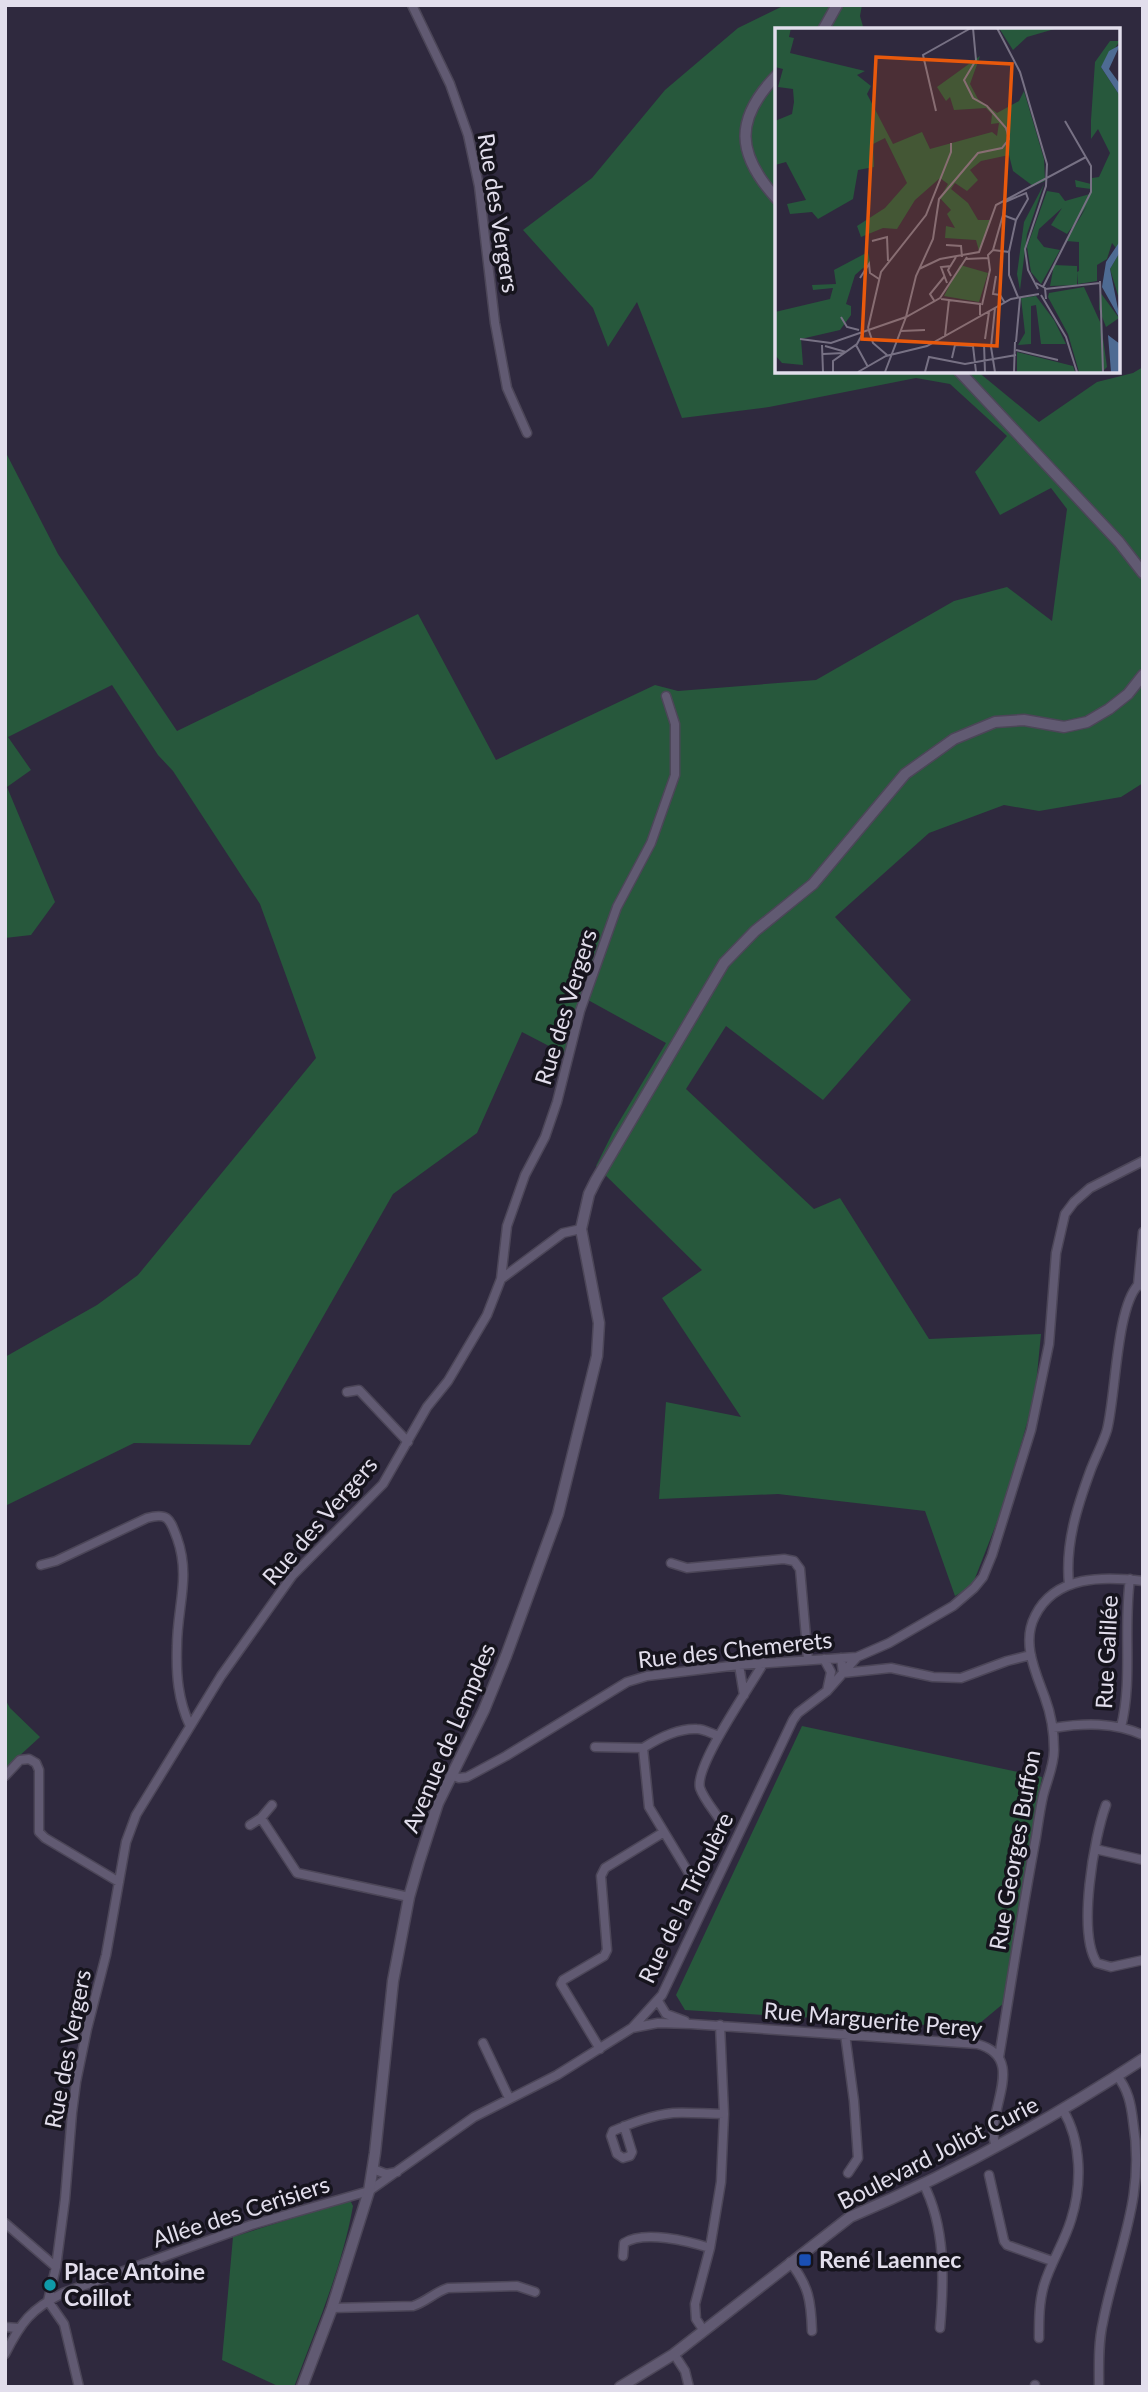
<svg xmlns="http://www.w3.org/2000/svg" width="1148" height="2392" font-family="Lato,sans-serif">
<rect width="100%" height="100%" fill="#2f293e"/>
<path fill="#27583c" d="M785 5H862L860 16 864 30H777V371H977L1039 422 1097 382 1133 373 1143 367V783L1121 797 1039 811 1004 805 929 833 835 917 911 1000 823 1100 726 1026 686 1089 814 1209 840 1198 929 1339 1041 1334 1035 1395 1004 1504 972 1586 955 1596 925 1511 778 1494 659 1499 666 1402 741 1417 662 1298 702 1270 596 1166 613 1132 666 1043 588 1000 572 1058 522 1032 477 1133 393 1194 250 1445 134 1443 5 1506V1357L97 1305 138 1275 316 1058 260 904 173 771 158 755 112 685 8 737 31 770 7 787 55 902 31 935 5 938V451L58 554 177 731 418 614 496 760 655 685 678 691 816 680 954 601 1007 587 1052 621 1067 509 1051 488 1000 515 975 472 1007 436 950 384 916 378 769 407 682 418 637 302 608 347 593 308 523 230 592 178 665 90 738 28Z
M5 1699 10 1708 40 1737 5 1769Z
M802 1726 1042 1777 1004 2003 974 2028 685 2010 676 1995Z
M350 2200 353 2206C342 2268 316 2328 294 2387H280L222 2360 233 2237Z"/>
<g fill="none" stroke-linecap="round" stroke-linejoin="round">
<g stroke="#4c4658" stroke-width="11">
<path id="minor" d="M412 5 450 84 468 135 479 186 495 323 507 388 527 433
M501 1279 563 1233 581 1229
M1138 1285 1143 1232
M347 1392 359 1390 408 1442
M671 1563 687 1568 784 1559 794 1561 800 1569 808 1660
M41 1565 56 1561 147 1518C169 1512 170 1520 177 1538 191 1577 177 1607 177 1646 176 1675 178 1700 190 1726
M1069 1584C1065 1544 1077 1507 1091 1469 1096 1456 1103 1443 1107 1430 1116 1395 1116 1309 1138 1285L1143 1286
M841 1658 843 1673 891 1668 933 1677 961 1678 1007 1661 1031 1655
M824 1659 831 1672 827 1691
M739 1665 744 1695
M1121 1727C1133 1679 1123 1629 1130 1579
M1053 1728C1084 1723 1114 1722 1143 1735
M595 1747 643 1748
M451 1775 459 1778 467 1777 506 1756 627 1682 647 1676 739 1665 857 1657 889 1643 953 1606 974 1588 983 1577 992 1555 1031 1430 1049 1344 1056 1253 1065 1214 1074 1202 1090 1188 1143 1161
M5 1776 20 1760 29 1759 36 1763 39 1770V1832L45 1838 119 1882
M1106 1805C1094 1837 1077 1933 1097 1963L1111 1967 1143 1960
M261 1818 272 1805
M250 1825 261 1818 297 1873 409 1897
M723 1825C717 1814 704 1800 700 1788 694 1766 752 1684 764 1662
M1095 1849 1143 1860
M696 1885 649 1807 643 1748C657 1739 679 1728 697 1729 704 1729 712 1734 719 1736
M658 2001 666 2014 685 2021
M632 2028 658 2023 691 2024 977 2044C1031 2058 982 2115 996 2146
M845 2034 854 2101 858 2158 848 2173
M483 2043 509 2098
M600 2049 561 1984 563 1980 604 1956 607 1950 601 1876 605 1868 664 1832
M999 2057C1011 1984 1022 1910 1036 1837 1038 1824 1040 1809 1043 1796 1047 1780 1054 1766 1054 1750 1054 1732 1051 1714 1045 1698 1036 1673 1021 1643 1035 1616 1055 1575 1104 1576 1143 1581
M624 2126 632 2152 630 2156 623 2158 617 2154 611 2136 613 2131C632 2123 652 2115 673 2113 689 2112 707 2114 724 2114
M373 2169 386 2174 397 2172
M989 2175 1004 2241 1007 2245 1052 2261
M923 2183C946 2227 944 2280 940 2328
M5 2223 56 2267
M623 2256 624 2243C644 2230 688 2241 710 2248
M790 2262C809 2286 811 2301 812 2331
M48 2301 56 2267 65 2199 72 2113 76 2082 87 2029 106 1955 126 1842 136 1815 221 1676 292 1576 383 1484 427 1407 448 1381 487 1315 501 1279 507 1226 525 1175 545 1137 557 1102 580 1011 617 907 651 843 675 775V724L666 696
M48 2301 64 2324 79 2387
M332 2308 413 2306C426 2302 435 2292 448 2288L517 2286 535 2292
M5 2327 18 2328
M704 2331 696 2319 695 2304 710 2248 721 2182 724 2114 720 2025
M1039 2338C1039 2320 1039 2302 1044 2285 1051 2262 1064 2243 1071 2220 1082 2186 1082 2142 1063 2110
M5 2354C21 2322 31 2309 63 2293L251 2225 369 2191 474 2117 557 2075 632 2028 662 1995 793 1720 798 1713 827 1691 857 1657
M674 2354 685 2371 689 2387
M1035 2385V2387
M1099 2387C1099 2366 1098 2343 1103 2322 1117 2250 1146 2198 1133 2121 1131 2104 1128 2089 1117 2076"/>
</g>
<g stroke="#4c4658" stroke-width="13">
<path id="tertiary" d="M823 30 837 5
M777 75C734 119 736 154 777 199
M959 371 1119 542 1143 573
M302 2387 332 2308 369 2191 375 2153 393 1981 409 1897 419 1862 438 1803 484 1710 506 1656 558 1514 597 1356 599 1323 581 1229 589 1194 596 1180 724 963 755 931 813 884 905 774 954 739 995 722 1024 720 1064 727 1087 722 1109 709 1128 694 1143 675
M620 2387 674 2354 850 2217C952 2174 1050 2120 1143 2059"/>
</g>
<use href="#minor" stroke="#615a72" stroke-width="8"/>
<use href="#tertiary" stroke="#615a72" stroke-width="10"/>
</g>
<rect fill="#1a4fb4" stroke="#16141d" stroke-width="2.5" x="798" y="2253" width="14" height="14" rx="3.5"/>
<circle fill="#0f9aa8" stroke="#16141d" stroke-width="2.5" cx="50" cy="2285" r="7"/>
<g text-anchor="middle" stroke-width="7" stroke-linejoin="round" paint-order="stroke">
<g font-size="23" fill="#e2deec" stroke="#16141d">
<text transform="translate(498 213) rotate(81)" y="8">Rue des Vergers</text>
<text transform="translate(566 1007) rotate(-73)" y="8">Rue des Vergers</text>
<text transform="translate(320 1521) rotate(-49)" y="8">Rue des Vergers</text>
<text transform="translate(735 1650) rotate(-6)" y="8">Rue des Chemerets</text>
<text transform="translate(1107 1652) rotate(-87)" y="8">Rue Galilée</text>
<text transform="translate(449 1738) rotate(-67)" y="8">Avenue de Lempdes</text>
<text transform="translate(1015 1850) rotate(-80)" y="8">Rue Georges Buffon</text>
<text transform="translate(686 1898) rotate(-64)" y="8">Rue de la Trioulère</text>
<text transform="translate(873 2020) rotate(5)" y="8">Rue Marguerite Perey</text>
<text transform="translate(68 2049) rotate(-79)" y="8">Rue des Vergers</text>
<text transform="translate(938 2153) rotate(-27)" y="8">Boulevard Joliot Curie</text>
<text transform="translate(241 2212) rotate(-18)" y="8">Allée des Cerisiers</text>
</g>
<g font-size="23" font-weight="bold" fill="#e2deec" stroke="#16141d" text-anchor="start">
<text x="819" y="2268">René Laennec</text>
<text x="64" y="2280">Place Antoine<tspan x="64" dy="26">Coillot</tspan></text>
</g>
</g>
<g transform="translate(775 28)">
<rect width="345" height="345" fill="#2f293e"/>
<path d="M0 0H16L14 9 19 10 15 25 90 43 82 47 96 58 92 66 118 116 147 104 155 121 217 104 222 108 224 95 216 96 217 86 211 80 179 82 175 69 171 73 162 59 205 28 195 56 203 71 222 85 244 73 249 63 269 131 270 153 258 158 238 143 234 127 206 133 195 142 203 152 192 163 180 155 176 161 193 175 203 192H216L204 223 201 212 170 210 171 198 180 200 172 186 176 182 165 170 173 156 165 150 140 172 122 201 108 200 86 209 82 198 110 180 132 155 110 110 98 116 99 139 83 142 78 171 43 191 37 184 15 186 12 176 31 172 11 134 0 137V93L17 86 19 74 18 61 3 59 8 41 0 39ZM224 0H283L252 9 238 22ZM335 13H345L326 39 345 68V213L341 220 337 215 332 231 322 237V253L303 256 302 244V257L275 258 279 237 302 238V244L304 243V214L291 213 312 178 292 206 276 197 287 180 264 201 262 210 269 219 285 222 266 256 256 244 252 219 272 163 284 165 290 173 315 166 316 161 301 159 300 152 316 156 317 150 324 149 335 125 323 101 316 111V92L320 34ZM269 156 252 206 245 262 242 246 249 194ZM93 224 95 234 80 247 71 276 76 278V287L65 302 26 311 28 337 7 335 0 327V284L55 271 58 260 38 262 37 257 61 256 59 242ZM345 224V274L335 241ZM185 237 213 245 204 274 169 268ZM309 259 326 296 332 339 327 344H304L293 306 273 269 274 265ZM325 264 344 290 331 299 324 281ZM261 268 279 292 291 316H266L261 277 256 278V316L243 317 250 305 246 270ZM242 324 298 338 300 344H242Z" fill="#27583c"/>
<path d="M345 17 334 41 345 56V68L326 39 334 23ZM345 213V224L335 241 345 291 327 259 331 234ZM333 307 345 316V344H336Z" fill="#4e6b93"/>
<path fill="none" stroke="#777184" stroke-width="2" d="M222 0 245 44 272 136 271 158 250 221 253 242 263 261M161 83 148 27 196 0M228 187 230 174 251 165 253 171 241 192M97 213 112 209 113 233M171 217 186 218 187 229M218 222 228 187 241 192 234 224M191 231 213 230M144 241 165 231 204 224 221 177 311 129M176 248 173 242 181 229M221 248 218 266 225 267 230 275M85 250 94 236 95 245 104 251M325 253 328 344M172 255 166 239 176 238M261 255 270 260 271 271M268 259 316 164V138L290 93M270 261 325 255M266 267 291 309 302 344M166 271 205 276V287M160 274 155 266 169 249M207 277 215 242 213 227 218 222 234 224V247L243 269M66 289 72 299 84 302M93 300 106 244 151 187 176 124V115M93 300 98 315 112 327M126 303 150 302M170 308 174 272M25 311 56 315 131 289 165 270 192 229M210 311 214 284M241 314 245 270M209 316 210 344M47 317 48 344M81 317 93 339M50 318 71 324M241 322 283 332M48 326 69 325M177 330 180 317 198 318 201 344M58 344V333L82 316 89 303M83 344 111 328 152 318 236 271 264 266M110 344 131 289 141 248 158 211 164 171 203 125 227 120 234 111 231 100 212 78 198 70 189 52 201 32 198 0M150 344 154 329 190 336 241 327M220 344 216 319 220 280M239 344 240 314"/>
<path fill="#e8590c" fill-opacity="0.15" stroke="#e8590c" stroke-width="3.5" d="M101 29 237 36 222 318 87 311Z"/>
<rect width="345" height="345" fill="none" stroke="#e2deec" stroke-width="3.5"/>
</g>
<rect width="1148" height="2392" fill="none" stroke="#e2deec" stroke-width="14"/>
</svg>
